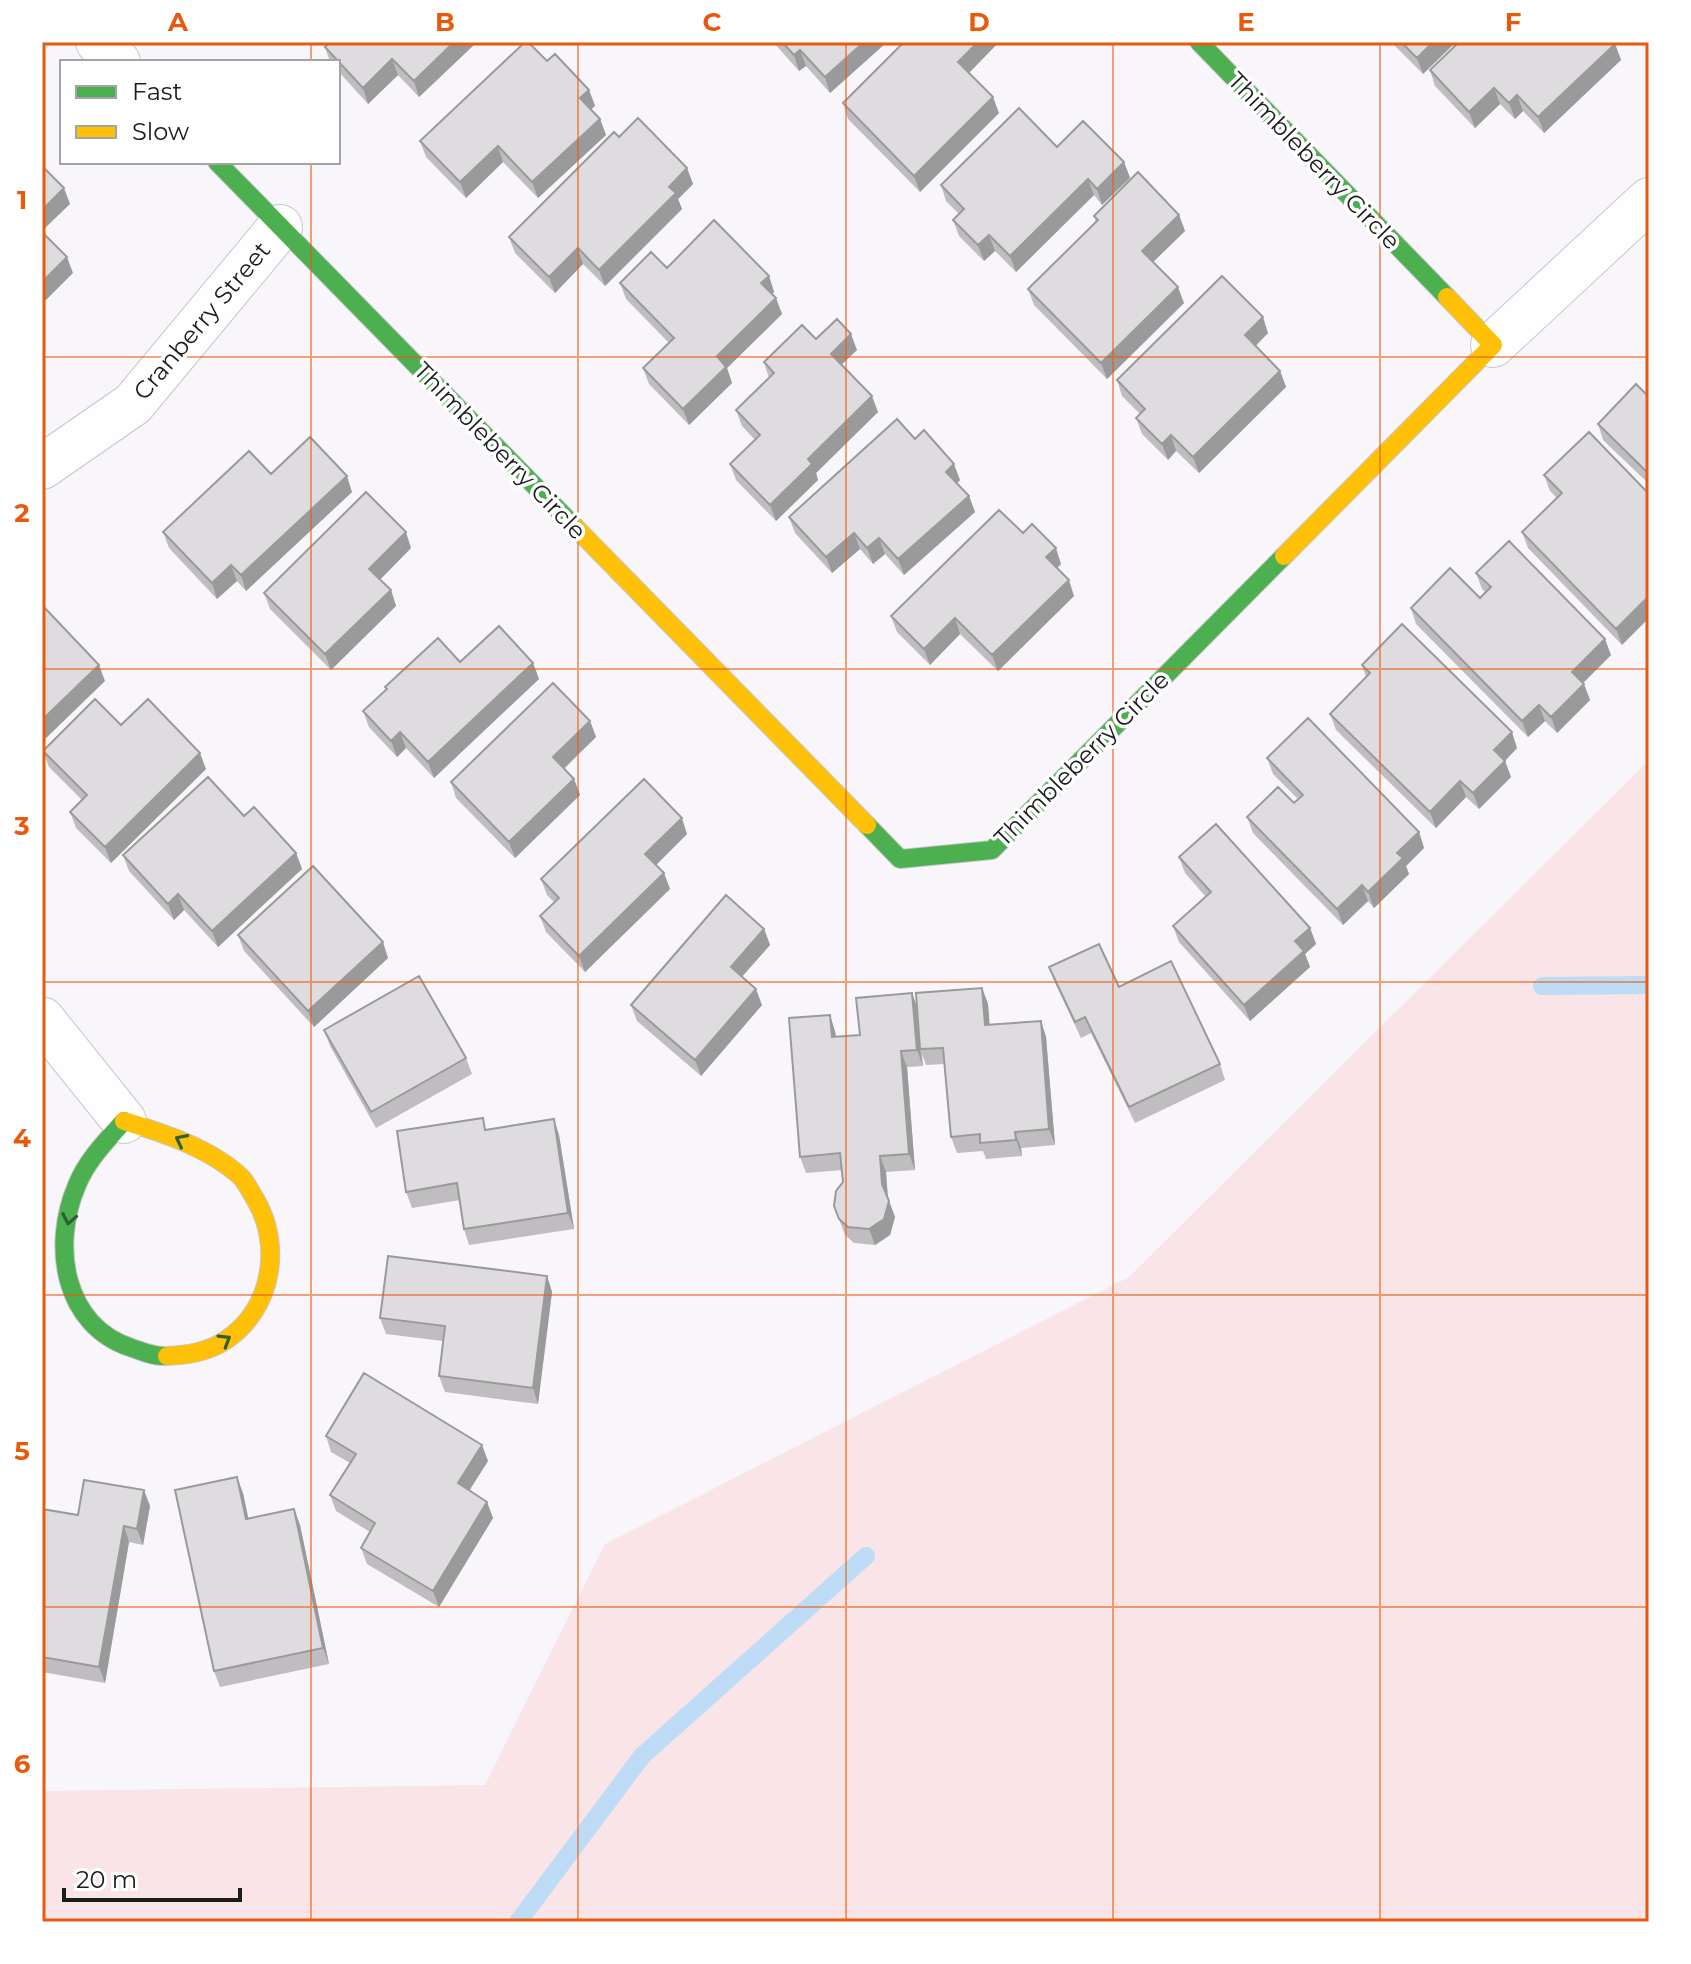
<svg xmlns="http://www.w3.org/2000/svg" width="1691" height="1964" font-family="Montserrat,sans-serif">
<rect width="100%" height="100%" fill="#f8f6fa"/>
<path fill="#f9e4e7" d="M1649 760V1922H42V1791L485 1785 605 1544 1129 1277Z"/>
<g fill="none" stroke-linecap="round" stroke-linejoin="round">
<path stroke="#bfdcf6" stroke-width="18" d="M1542 986 1649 985
M518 1922 642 1756 866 1556"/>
<g stroke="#c9c7ca" stroke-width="46">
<path id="street" d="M98 42 118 62
M1493 345 1649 200
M42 467 133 404 280 227
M42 1019 124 1121"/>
</g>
<g stroke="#c9c7ca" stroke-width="20">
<path id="fast" d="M1199 42 1447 297
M217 162 575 527
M867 825 900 859 992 850 1284 556
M124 1121C107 1140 87 1160 77 1185 51 1245 63 1326 132 1348 144 1352 155 1357 167 1356"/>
</g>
<g stroke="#c9c7ca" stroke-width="20">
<path id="slow" d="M575 527 867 825
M1284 556 1493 345 1447 297
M124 1121C163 1133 210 1148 241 1177 246 1182 250 1191 254 1197 283 1244 273 1308 226 1340 208 1352 188 1355 167 1356"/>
</g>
<use href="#street" stroke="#fefefe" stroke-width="44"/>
<use href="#fast" stroke="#4caf50" stroke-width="18"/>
<use href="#slow" stroke="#ffc107" stroke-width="18"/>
</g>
<path fill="#bfbdbf" d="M477 42 419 97 398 75 368 104 338 71V62H330L325 47Z
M773 42H887L830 93 806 66 799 71Z
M904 42H998V43L969 73 999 113 920 192 848 119 843 103Z
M1391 42H1456L1423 74Z
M1487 43 1615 44 1621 60 1544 133 1523 111 1515 119 1500 104 1475 128 1435 86 1430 70Z
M589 90 595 106 591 109 600 119 606 135 538 198 503 162 466 198 426 157 420 141Z
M619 137 687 168 693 184 678 199 682 209 605 286 583 264 555 293 515 253 509 237Z
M1057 147 1124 162 1130 178 1102 205 1094 195 1016 272 995 251 984 261 959 236 953 220 959 214 946 201 941 185Z
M1179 215 1185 231 1153 262 1184 303 1107 379 1034 305 1028 289 1096 222 1094 216Z
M667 268 769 276 774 292 772 294 782 314 727 368 732 383 689 425 649 384 643 368 669 343 626 299 620 283Z
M1268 333 1256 346 1280 371 1286 387 1199 473 1176 451 1168 460 1142 434 1136 418 1140 414 1122 396 1117 380Z
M816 339 857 350 841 365 878 412 816 473 818 480 776 521 736 480 730 464 755 440 742 426 736 410 769 378 764 362Z
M1649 397V484L1603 440 1598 424Z
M915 439 960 480 957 484 969 496 975 512 904 575 885 554 873 564 860 549 832 573 795 533 789 517Z
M271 474 352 492 246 591 237 581 217 599 169 548 163 532Z
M1544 475 1649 494 1622 645 1528 548 1522 532 1557 498 1550 491Z
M1023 533 1061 564 1057 568 1074 596 998 671 960 634 930 665 897 632 891 616Z
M411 548 380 579 391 590 396 606 331 670 270 609 264 593Z
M1476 573 1611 655 1583 683 1590 700 1557 733 1545 721 1528 737 1416 624 1411 608 1480 598 1485 592 1482 589Z
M460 662 533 663 539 679 434 778 406 748 397 757 369 727 363 711 386 690 385 687Z
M1362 665 1517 748 1505 761 1511 777 1479 809 1466 797 1436 828 1336 730 1330 714 1366 677Z
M590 721 596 737 564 769 574 779 580 795 515 858 456 798 451 782Z
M121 725 206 769 111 863 76 828 70 812 82 800 49 767 43 751Z
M1267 758 1419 832 1424 848 1406 866 1409 874 1374 908 1368 901 1343 925 1253 833 1247 817 1294 803 1298 799 1273 774Z
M244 816 296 853 302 869 218 947 184 910 174 920 129 871 123 855Z
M687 834 656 865 664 873 670 889 585 972 546 932 540 916 554 902 547 895 541 879Z
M1179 857 1310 928 1316 944 1305 954 1310 967 1250 1021 1179 942 1173 926 1206 897 1185 873Z
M764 929 770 945 742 977 762 1005 701 1076 637 1021 631 1005Z
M238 935 388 958 314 1027 244 951Z
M1049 967 1119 987 1220 1064 1225 1080 1135 1123 1091 1033 1081 1038 1055 983Z
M982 988 988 1004 989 1025 1041 1021 1046 1037 1055 1145 1021 1148 1022 1156 986 1159 983 1151 957 1153 951 1137 944 1064 926 1065 922 1054 923 1066 907 1067 915 1170 886 1172 888 1198 895 1217 890 1235 875 1245 854 1243 845 1235 834 1206 843 1182 842 1170 806 1173 800 1157 835 1031 836 1037 860 1035 917 1005Z
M324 1030 466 1058 472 1074 376 1128 330 1046Z
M487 1130 559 1135 574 1229 469 1245 464 1229 460 1200 412 1208 406 1192Z
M547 1276 552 1292 538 1404 445 1392 439 1376 443 1341 386 1334 380 1318Z
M326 1436 488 1461 469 1490 493 1518 439 1607 367 1564 361 1548 370 1532 336 1511 330 1495 350 1463 331 1452Z
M243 1493 248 1519 294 1509 300 1525 329 1664 220 1687 214 1671Z
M150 1506 143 1545 129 1542 105 1683 42 1672V1509L78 1515Z"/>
<path fill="#9b9a9b" d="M454 42H477L419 97 414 81Z
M864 42H887L830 93 825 77Z
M978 42H998V43L964 78 958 62Z
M1433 42H1456L1423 74 1417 58Z
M1615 44 1621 60 1544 133 1538 117Z
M800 50 806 66 799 71 794 55Z
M392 59 398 75 368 104 363 88Z
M1494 88 1500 104 1475 128 1469 112Z
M589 90 595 106 586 114 580 98Z
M1517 95 1523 111 1515 119 1509 103Z
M993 97 999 113 920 192 914 176Z
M600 119 606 135 538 198 532 182Z
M498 146 503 162 466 198 460 182Z
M1124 162 1130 178 1102 205 1097 189Z
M687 168 693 184 678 199 682 209 605 286 599 270 669 187Z
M1088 179 1094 195 1016 272 1010 256Z
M64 188 70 204 42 231V210Z
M1179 215 1185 231 1148 267 1142 251Z
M989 235 995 251 984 261 978 245Z
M578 248 583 264 555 293 549 277Z
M67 257 73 273 42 304V282Z
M769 276 774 292 767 299 761 283Z
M1178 287 1184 303 1107 379 1101 363Z
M776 298 782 314 727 368 732 383 689 425 683 409 717 356Z
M1263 317 1268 333 1250 351 1245 335Z
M851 334 857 350 836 370 831 354Z
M1280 371 1286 387 1199 473 1193 457Z
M872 396 878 412 816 473 818 480 776 521 770 505 808 459Z
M1171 435 1176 451 1168 460 1162 444Z
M954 464 960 480 952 488 946 472Z
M347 476 352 492 246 591 241 575Z
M969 496 975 512 904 575 898 559Z
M406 532 411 548 375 585 369 569Z
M854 533 860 549 832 573 826 557Z
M879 538 885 554 873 564 867 548Z
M1056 548 1061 564 1052 573 1046 557Z
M231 565 237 581 217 599 212 583Z
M1069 580 1074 596 998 671 992 655Z
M391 590 396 606 331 670 325 654Z
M1649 596V618L1622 645 1616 629Z
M955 618 960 634 930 665 924 649Z
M1605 639 1611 655 1578 688 1572 672Z
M533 663 539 679 434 778 428 762Z
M99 665 105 681 42 742V720Z
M1584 684 1590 700 1557 733 1551 717Z
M1539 705 1545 721 1528 737 1522 721Z
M590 721 596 737 559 773 553 757Z
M400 732 406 748 397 757 391 741Z
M1512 732 1517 748 1500 766 1494 750Z
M200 753 206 769 111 863 105 847Z
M1505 761 1511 777 1479 809 1473 793Z
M574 779 580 795 515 858 509 842Z
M1460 781 1466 797 1436 828 1430 812Z
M682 818 687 834 651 870 645 854Z
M1419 832 1424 848 1406 866 1409 874 1374 908 1368 892 1397 853Z
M296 853 302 869 218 947 212 931Z
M664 873 670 889 585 972 579 956Z
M1362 885 1368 901 1343 925 1337 909Z
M178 894 184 910 174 920 168 904Z
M1310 928 1316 944 1305 954 1310 967 1250 1021 1244 1005 1295 941Z
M764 929 770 945 736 983 731 967Z
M383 942 388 958 314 1027 308 1011Z
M982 988 988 1004 991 1041 985 1025Z
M756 989 762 1005 701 1076 695 1060Z
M912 993 918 1009 920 1049 923 1066 917 1050Z
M830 1015 835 1031 838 1053 832 1037Z
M1041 1021 1046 1037 1055 1145 1049 1129Z
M901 1051 907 1067 915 1170 909 1154Z
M554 1119 559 1135 574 1229 568 1213Z
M1015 1132 1021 1148 1022 1156 1016 1140Z
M880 1156 886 1172 888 1200 882 1184Z
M889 1201 895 1217 890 1235 875 1245 869 1229Z
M547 1276 552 1292 538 1404 533 1388Z
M482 1445 488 1461 464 1499 458 1483Z
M237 1477 243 1493 252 1535 246 1519Z
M144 1490 150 1506 143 1545 137 1529Z
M487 1502 493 1518 439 1607 433 1591Z
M294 1509 300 1525 329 1664 323 1648Z
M124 1526 129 1542 105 1683 99 1667Z"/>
<path fill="#dedcde" stroke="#9b9a9b" stroke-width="2" d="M330 42H454L414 81 392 59 363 88 325 47Z
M525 42H528L547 61 555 54 589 90 580 98 600 119 532 182 498 146 460 182 420 141Z
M782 42H864L825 77 800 50 794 55Z
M904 42H978L958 62 993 97 914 176 843 103Z
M1401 42H1433L1417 58Z
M1459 42H1486L1487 43 1488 42H1613L1615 44 1538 117 1517 95 1509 103 1494 88 1469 112 1430 70Z
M1019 108 1057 147 1083 121 1124 162 1097 189 1088 179 1010 256 989 235 978 245 953 220 964 209 941 185Z
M638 118 687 168 669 187 676 193 599 270 578 248 549 277 509 237 614 132 619 137Z
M42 166 64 188 42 210Z
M1138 172 1179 215 1142 251 1178 287 1101 363 1028 289 1098 220 1094 216Z
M714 220 769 276 761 283 776 298 717 356 726 367 683 409 643 368 674 338 620 283 651 252 667 268Z
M42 232 67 257 42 282Z
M1222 276 1263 317 1245 335 1280 371 1193 457 1171 435 1162 444 1136 418 1145 409 1117 380Z
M837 319 851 334 831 354 872 396 808 459 812 464 770 505 730 464 760 435 736 410 774 373 764 362 802 325 816 339Z
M1636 384 1649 397V474L1598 424Z
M897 419 915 439 924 430 954 464 946 472 969 496 898 559 879 538 867 548 854 533 826 557 789 517Z
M1589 432 1649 494V596L1616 629 1522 532 1562 493 1544 475Z
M310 437 347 476 241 575 231 565 212 583 163 532 249 451 271 474Z
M366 492 406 532 369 569 391 590 325 654 264 593Z
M999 510 1023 533 1032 524 1056 548 1046 557 1069 580 992 655 955 618 924 649 891 616Z
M1509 541 1605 639 1572 672 1584 684 1551 717 1539 705 1522 721 1411 608 1450 568 1480 598 1491 587 1476 573Z
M42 605 99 665 42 720Z
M1402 624 1512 732 1494 750 1505 761 1473 793 1460 781 1430 812 1330 714 1370 673 1362 665Z
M499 626 533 663 428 762 400 732 391 741 363 711 387 689 385 687 438 638 460 662Z
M553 683 590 721 553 757 574 779 509 842 451 782Z
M95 699 121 725 148 699 200 753 105 847 70 812 87 795 43 751Z
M1308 718 1419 832 1397 853 1403 858 1368 892 1362 885 1337 909 1247 817 1278 787 1294 803 1303 795 1267 758Z
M208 777 244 816 254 807 296 853 212 931 178 894 168 904 123 855Z
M644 779 682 818 645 854 664 873 579 956 540 916 559 898 541 879Z
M1216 824 1310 928 1295 941 1304 951 1244 1005 1173 926 1211 892 1179 857Z
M313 866 383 942 308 1011 238 935Z
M726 895 764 929 731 967 756 989 695 1060 631 1005Z
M1099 944 1119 987 1171 961 1220 1064 1129 1107 1085 1017 1075 1022 1049 967Z
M419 976 466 1058 371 1112 324 1030Z
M982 988 985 1025 1041 1021 1049 1129 1015 1132 1016 1140 980 1143V1134L951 1137 943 1048 920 1049 916 993Z
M912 993 917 1050 901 1051 909 1154 880 1156 882 1184 889 1201 884 1219 869 1229 848 1227 839 1219 834 1206 836 1191 843 1182 840 1153 800 1157 789 1018 830 1015 832 1037 860 1035 856 998Z
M483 1118 485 1130 554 1119 568 1213 464 1229 457 1183 406 1192 397 1131Z
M388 1256 547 1276 533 1388 439 1376 445 1326 380 1318Z
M364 1373 482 1445 458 1483 487 1502 433 1591 361 1548 375 1523 330 1495 356 1454 326 1436Z
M237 1477 246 1519 294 1509 323 1648 214 1671 175 1490Z
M84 1480 144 1490 137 1529 124 1526 99 1667 42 1657V1509L78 1515Z"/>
<defs><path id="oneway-chevron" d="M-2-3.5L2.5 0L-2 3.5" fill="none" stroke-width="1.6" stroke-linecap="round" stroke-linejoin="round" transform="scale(2)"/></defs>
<g stroke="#325e34">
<use href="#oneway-chevron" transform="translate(181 1140) rotate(-153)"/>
<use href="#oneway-chevron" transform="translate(69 1219) rotate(101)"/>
<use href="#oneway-chevron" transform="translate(225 1340) rotate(-31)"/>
</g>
<path fill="none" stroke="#e8590c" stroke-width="2" stroke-opacity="0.55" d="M311 42V62M578 42V1922M846 42V1922M1113 42V1922M1380 42V1922M311 162V1922M42 357H1649M42 669H1649M42 982H1649M42 1295H1649M42 1607H1649"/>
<g text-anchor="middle" stroke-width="7" stroke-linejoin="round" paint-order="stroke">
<g font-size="24" fill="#1c1b1d" stroke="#fff">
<text transform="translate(1314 161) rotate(46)" y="8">Thimbleberry Circle</text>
<text transform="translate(202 321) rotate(-50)" y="8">Cranberry Street</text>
<text transform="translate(500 451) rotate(46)" y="8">Thimbleberry Circle</text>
<text transform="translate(1082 759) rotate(-45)" y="8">Thimbleberry Circle</text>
</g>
</g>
<rect width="1691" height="1964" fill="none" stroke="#ffffff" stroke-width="88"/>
<rect x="60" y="60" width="280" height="104" fill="#ffffff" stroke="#a4a4a5" stroke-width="2"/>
<rect x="76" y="86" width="40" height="12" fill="#4caf50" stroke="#a4a4a5" stroke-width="2"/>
<text x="132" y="100" font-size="24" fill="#1c1b1d">Fast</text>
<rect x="76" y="126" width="40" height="12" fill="#ffc107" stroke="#a4a4a5" stroke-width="2"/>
<text x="132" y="140" font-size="24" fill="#1c1b1d">Slow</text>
<path d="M64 1888v12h176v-12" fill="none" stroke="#1c1b1d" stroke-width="4"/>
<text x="76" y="1888" font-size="24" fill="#1c1b1d" stroke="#ffffff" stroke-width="6" paint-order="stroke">20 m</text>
<rect x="44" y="44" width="1603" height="1876" fill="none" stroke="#e8590c" stroke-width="3"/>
<g font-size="26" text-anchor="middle" font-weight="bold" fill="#e8590c">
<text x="178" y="31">A</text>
<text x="445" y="31">B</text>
<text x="712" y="31">C</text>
<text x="979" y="31">D</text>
<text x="1246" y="31">E</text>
<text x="1513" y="31">F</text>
<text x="22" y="209">1</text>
<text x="22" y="522">2</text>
<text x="22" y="835">3</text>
<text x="22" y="1147">4</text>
<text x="22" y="1460">5</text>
<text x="22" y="1773">6</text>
</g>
</svg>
